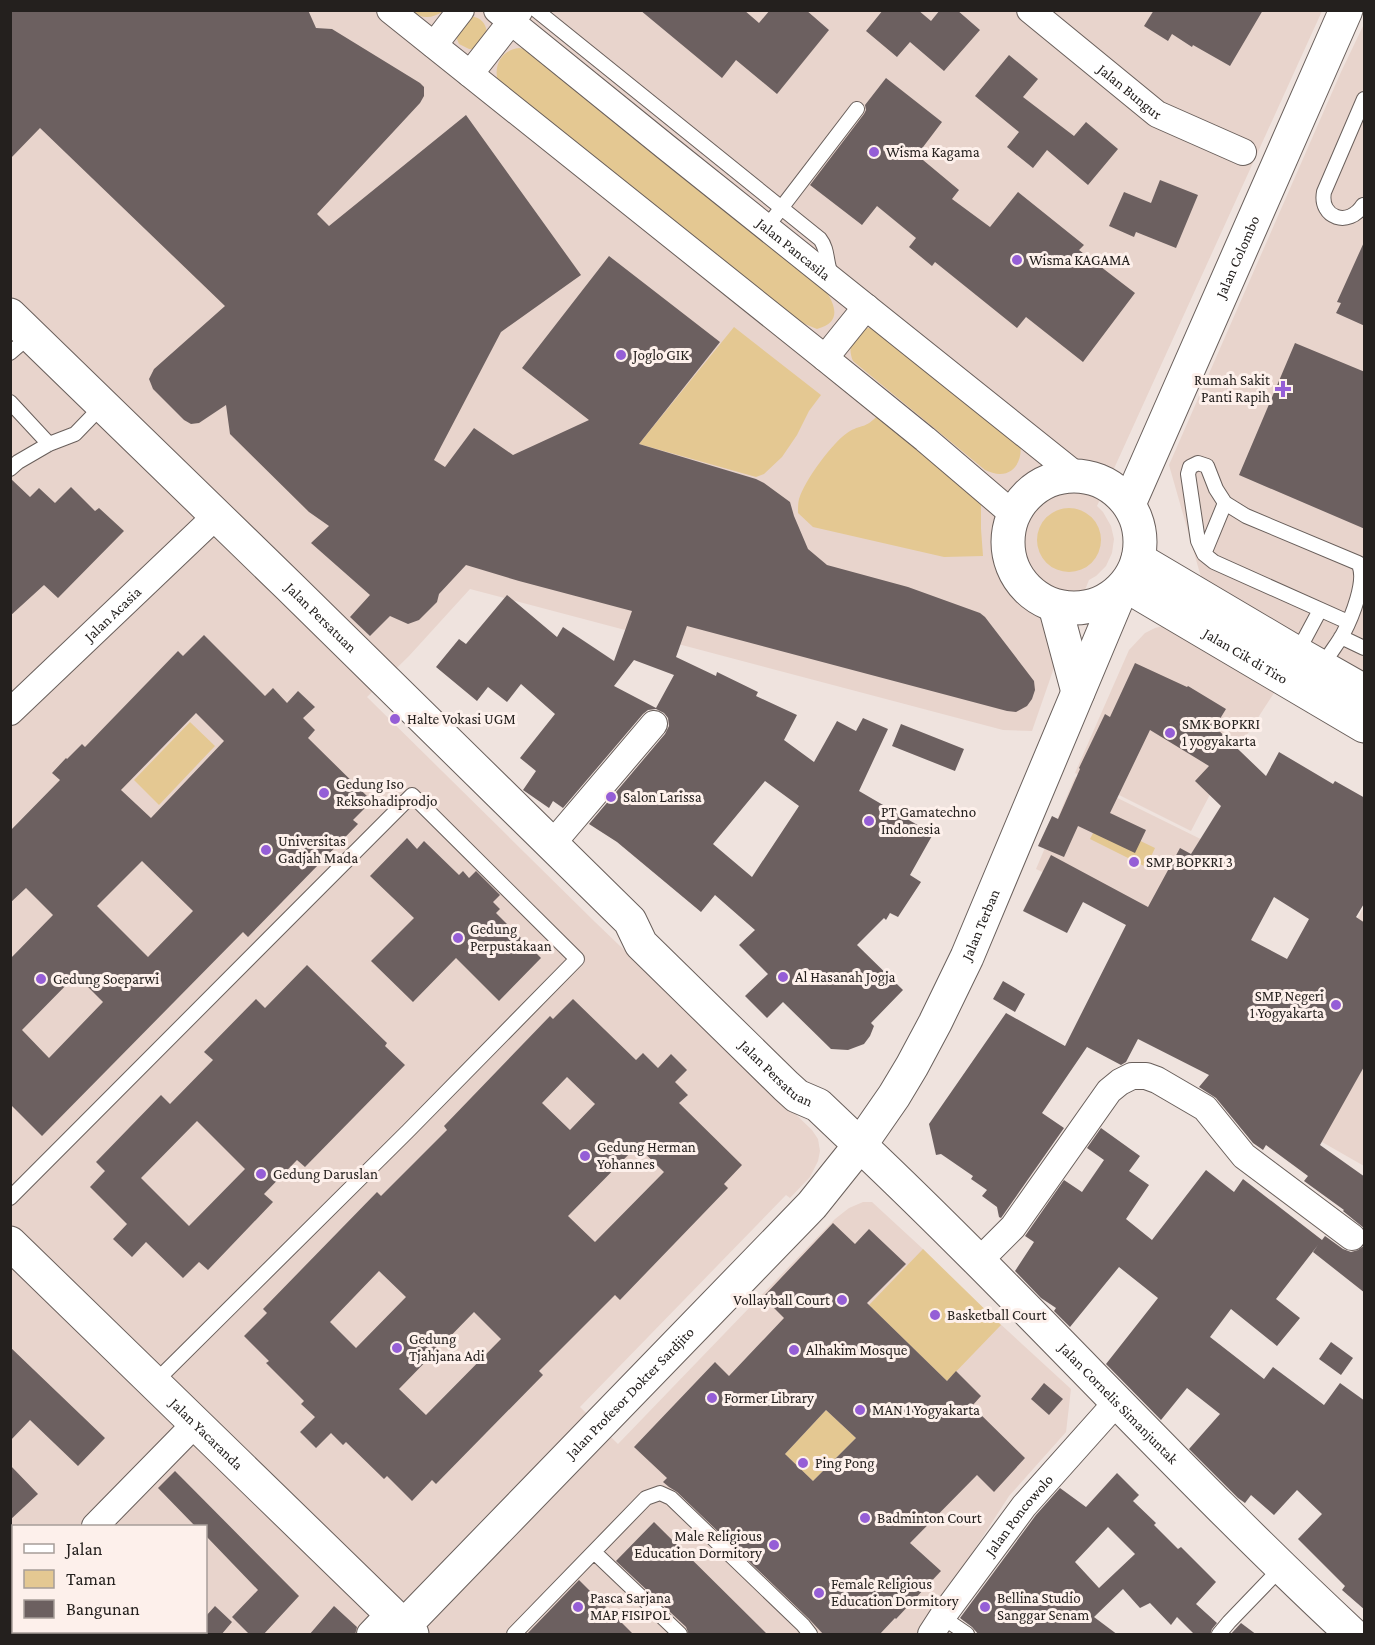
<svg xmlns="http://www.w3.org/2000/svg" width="1375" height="1645" font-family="'Crimson Pro',serif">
<rect width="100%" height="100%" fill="#efe3de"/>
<path fill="#e8d4cc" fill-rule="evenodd" d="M11 11H1322L1097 506 1103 512 1111 526 1114 539 1112 553 1106 566 1096 576 1089 580 1056 662 1032 731 1003 730 470 589 409 656 367 697 595 922 812 1130 818 1139 820 1151 818 1161 810 1177 790 1198 786 1195 580 1407 618 1444 835 1219 849 1208 863 1202H872L923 1249 947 1275 1071 1389 1066 1432 1009 1496 920 1634H11ZM14 1526H206V1632H14Z
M1364 24V673L1201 577 1169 465 1341 72Z
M1163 626 1274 693 1217 781 1191 831 1075 773 1129 650 1145 633 1155 628Z
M1075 777 1233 855 1186 942 1036 869Z
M1364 907V1166L1252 1102Z"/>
<path fill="#e4c892" d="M411 11 443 10V11C432 19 422 19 411 11Z
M471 16C481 18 486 23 487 33L475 49H469L459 44 455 34Z
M519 48 525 49 826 291C837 308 840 323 817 329L800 322 498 82C493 65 502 50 519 48Z
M734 327 821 395 809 411 797 435 782 457 764 474 756 477 639 444Z
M872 327 1020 444C1023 457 1016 474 1000 474 995 474 990 472 985 470L853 361C846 345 854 330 872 327Z
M878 415 961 485 981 504V529L983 556 944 557 813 527 798 513C798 508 798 503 799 499 805 480 833 441 850 431 863 424 865 429 878 415Z
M1037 540a32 32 0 1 1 64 0a32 32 0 1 1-64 0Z
M190 722 215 746 159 805 134 780Z
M1099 821 1155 848 1146 867 1090 839Z
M923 1249 1001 1325 947 1381 869 1305Z
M826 1410 856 1438 813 1481 785 1454Z"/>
<path fill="#6c6060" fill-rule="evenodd" d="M10 10H308L316 28 332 29 420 83 424 87V96L420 103 317 214 329 226 466 115 581 275 501 332 434 460 445 467 474 428 513 455 589 420 522 368 609 256 720 342 639 444 756 479 764 483 790 502 794 516 808 549 827 565 908 587 980 613 985 617 1034 681 1035 690 1032 699 1027 706 1016 712 1007 711 687 626 676 657 716 676 717 672 758 692 756 696 797 715 784 740 814 762 837 721 856 731 863 718 888 729 859 791 933 834 910 875 921 882 898 917 890 913 886 920 884 918 857 945 903 990 871 1023 874 1026 870 1036 864 1044 848 1050 831 1049 783 1002 767 1018 745 996 768 974 739 945 755 930 715 895 701 912 617 842 589 824 665 734 669 726 668 718 664 713 656 709 648 710 643 714 563 808 553 801 549 808 523 790 536 771 520 758 555 714 521 684 507 702 488 687 477 701 436 667 459 639 466 644 507 595 557 637 563 627 614 661 632 611 519 581 466 565 439 594 437 602 419 620 408 624 390 616 370 636 350 617 370 595 311 543 329 526 309 512 230 434 226 405 199 423 191 424 184 420 153 389 149 379 154 369 225 306 40 128 10 159ZM634 660 674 675 656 708 614 686ZM765 781 799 806 752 877 713 844Z
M640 10H744L759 23 770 10H806L829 30 777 94 736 60 722 78Z
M883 10H918L931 21 940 10H957L980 30 944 71 910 42 897 57 866 31Z
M1154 10H1263L1230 66 1193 45 1192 47 1172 34 1168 41 1144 26Z
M1009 55 1038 79 1023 97 1074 136 1086 122 1118 149 1088 185 1047 150 1033 168 1007 147 1019 132 975 96Z
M886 78 942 122 917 155 959 190 952 199 990 227 1018 192 1084 245 1079 250 1135 293 1083 362 1026 317 1017 328 935 262 932 266 909 247 916 238 877 206 862 225 810 185 864 114 866 110 865 105Z
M1160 180 1198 195 1176 248 1136 232 1134 237 1109 226 1124 192 1151 203Z
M1365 240V326L1336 313 1341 303 1337 302Z
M1295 343 1365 372V529L1239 475Z
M10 478 30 497 39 488 55 503 71 487 95 511 99 508 124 531 58 598 44 585 10 616Z
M204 635 265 696 273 688 287 703 298 691 315 707 303 718 315 730 308 738 372 801 353 820 358 824 248 937 243 932 42 1136 10 1104V959L53 915 26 888 10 903V831L60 780 52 773 66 758 67 759 82 744 85 747 178 651 183 656ZM196 713 224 741 151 818 121 790ZM142 861 193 911 148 957 97 906ZM76 975 103 1002 49 1058 22 1030Z
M1135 663 1187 687 1188 686 1226 709 1215 727 1266 776 1279 752 1333 784 1335 781 1365 798V902L1356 917 1365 923V1065L1320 1145 1365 1177V1229L1343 1211 1344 1210 1304 1181 1308 1176 1266 1145 1263 1150 1253 1143 1216 1098 1199 1087 1209 1075 1138 1039 1126 1062 1121 1065 1087 1047 1042 1113 1064 1128 1001 1218 999 1217 997 1207 982 1196 987 1190 971 1179 973 1176 941 1154 936 1155 929 1124 1006 1013 1065 1046 1126 925 1083 902 1067 933 1023 911 1051 855 1148 907 1180 848 1191 854 1221 806 1195 781 1209 766 1150 730 1110 813 1146 830 1135 853 1078 826 1064 857 1038 846 1052 816 1058 819 1080 769 1079 768 1105 714 1110 717ZM1274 897 1309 919 1287 959 1251 940Z
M901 724 964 749 955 771 892 746Z
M407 838 417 849 424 841 459 875 463 871 469 878 476 871 500 895 493 902 500 909 496 913 541 958 499 1001 456 958 413 1002 371 961 414 918 370 876Z
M307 965 387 1043 385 1046 405 1065 305 1167 297 1160 264 1194 273 1202 208 1270 199 1262 183 1278 146 1242 132 1257 113 1239 127 1224 90 1187 105 1171 96 1162 161 1095 170 1104 213 1060 204 1052 256 999 265 1008ZM197 1121 245 1169 189 1226 141 1178Z
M1003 981 1025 994 1015 1012 993 999Z
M573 999 636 1060 643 1053 658 1068 671 1054 687 1070 675 1082 688 1095 679 1103 742 1165 724 1184 728 1188 620 1300 615 1295 539 1371 543 1375 436 1484 432 1480 412 1501 387 1476 384 1479 346 1442 343 1445 331 1433 316 1448 300 1432 315 1417 301 1404 304 1401 266 1363 269 1361 244 1336 267 1313 263 1309 377 1192 381 1196 447 1130 444 1126 550 1016 553 1019ZM567 1077 595 1104 570 1130 542 1103ZM637 1146 664 1172 595 1242 568 1216ZM379 1271 406 1297 356 1348 330 1322ZM474 1312 501 1339 426 1415 399 1389Z
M1101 1128 1140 1156 1129 1171 1149 1185 1126 1219 1152 1240 1206 1170 1234 1192 1243 1179 1322 1240 1325 1236 1343 1249 1351 1252 1358 1250 1365 1245V1293L1313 1252 1318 1245 1276 1299 1300 1318 1277 1346 1231 1309 1210 1337 1264 1379 1273 1367 1324 1405 1340 1383 1365 1401V1610L1342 1590 1345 1586 1298 1539 1322 1514 1297 1490 1274 1515 1251 1495 1245 1503 1238 1498 1189 1449 1220 1414 1187 1388 1161 1420 1106 1364 1158 1298 1119 1267 1070 1327 1054 1311 1056 1308 1041 1298 1015 1271 1034 1242 1025 1236 1064 1180 1082 1192 1104 1160 1087 1148Z
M833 1223 855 1244 869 1229 906 1264 867 1303 947 1381 956 1371 981 1396 972 1406 1025 1458 994 1492 977 1475 910 1543 941 1571 896 1619 895 1618 879 1635H824L809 1619 677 1492 669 1487 663 1482 667 1478 634 1447 715 1362 729 1376 784 1318 763 1297ZM826 1410 856 1438 813 1481 785 1454Z
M1331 1342 1353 1358 1341 1375 1319 1359Z
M10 1347 105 1438 78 1466 30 1420 10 1441Z
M1044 1383 1063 1399 1049 1415 1031 1399Z
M10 1465 38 1494 10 1520Z
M175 1471 299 1596 263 1635H250L232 1617 258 1590 206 1536V1527H196L158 1488Z
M1117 1473 1139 1495 1133 1501 1156 1523 1154 1525 1178 1549 1181 1547 1216 1582 1196 1604 1217 1623 1212 1629 1210 1635 1194 1634 1177 1617 1171 1625 1150 1603 1140 1608 1123 1589 1094 1617 1118 1635H979L972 1627 960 1618 1036 1515 1060 1488 1086 1507ZM1108 1527 1135 1554 1099 1588 1075 1562Z
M654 1522 768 1635H689L686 1627 616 1561Z
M579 1580 634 1635H526Z
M215 1606 232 1622 221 1635H206V1616Z
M334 1606 357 1627 355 1635H309Z
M1241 1623 1257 1635H1230Z"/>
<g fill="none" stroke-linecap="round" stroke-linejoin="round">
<g stroke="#695f5b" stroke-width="16">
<path id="lane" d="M536 10 820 239C828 249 826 263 831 274
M1363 205C1349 228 1319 218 1324 192L1364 99
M766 228 857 109
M10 353 31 335
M10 402 49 444
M10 469 18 462 49 444 75 434 103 405
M1204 554 1225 503
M1341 637 1364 648
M1297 653 1320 610
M1323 666C1328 655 1337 645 1343 634 1351 619 1368 579 1358 563L1246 516 1225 503 1216 489 1207 466 1198 463 1190 467 1188 474 1198 541 1204 554 1214 562 1348 622
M10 1198 412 795 577 959 408 1131 154 1383
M594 1552 680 1634
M942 1617 967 1634
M514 1634 646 1498 660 1493 671 1498 803 1625 810 1634
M1219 1634 1229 1622 1281 1568"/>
</g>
<g stroke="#695f5b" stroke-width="28">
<g id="street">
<path d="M390 10 825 358 925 439 1014 515"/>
<path id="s1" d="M497 10 666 147 1077 476"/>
<path id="s2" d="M1030 10 1157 114 1243 152"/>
<path d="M434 45 461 10"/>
<path d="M470 74 520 10"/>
<path d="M825 358 866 307"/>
<path id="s3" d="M10 712 217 515"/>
<path d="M552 844 654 724"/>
<path d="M979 1261 1013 1227 1109 1091 1120 1082 1132 1076H1146L1157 1080 1205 1108 1244 1156 1352 1237"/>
<path d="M95 1526 195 1424"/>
<path d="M10 1589 14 1592"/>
<path d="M50 1632 51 1634"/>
<path d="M370 1634 390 1613"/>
<path id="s4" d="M931 1634 942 1617 1024 1506 1116 1403"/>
</g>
</g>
<g stroke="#695f5b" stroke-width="35">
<g id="secondary">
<path id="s5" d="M1129 504 1346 10"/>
<path id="s6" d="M10 1243 404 1626"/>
<path id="s7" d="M412 1634 404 1626 812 1205 860 1145C1028 1304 1183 1477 1352 1634"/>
</g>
</g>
<g stroke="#695f5b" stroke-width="35">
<g id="primary">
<path id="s8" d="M10 315 289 586 630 921 641 944 786 1086 797 1096 818 1105 860 1145 894 1096 912 1066 935 1023 967 957 1121 590"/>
<circle cx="1074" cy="542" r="66"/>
<path d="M1138 559 1297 653 1364 691"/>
<path id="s9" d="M1125 585 1364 726"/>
<path d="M1055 606 1078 692"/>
</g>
</g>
<use href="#lane" stroke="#fff" stroke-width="14"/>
<use href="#street" stroke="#fff" stroke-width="26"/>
<use href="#secondary" stroke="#fff" stroke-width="33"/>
<use href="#primary" stroke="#fff" stroke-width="33"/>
</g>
<g fill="#955ed6" stroke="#fdf0eb" stroke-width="2">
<circle cx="874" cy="152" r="6"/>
<circle cx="1017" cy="260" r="6"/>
<circle cx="621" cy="355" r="6"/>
<path d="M1280 380h6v6h6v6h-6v6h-6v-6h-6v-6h6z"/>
<circle cx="395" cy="719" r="6"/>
<circle cx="1170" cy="733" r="6"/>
<circle cx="324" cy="793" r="6"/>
<circle cx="611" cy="797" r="6"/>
<circle cx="869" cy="821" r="6"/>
<circle cx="266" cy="850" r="6"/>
<circle cx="1134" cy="862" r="6"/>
<circle cx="458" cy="938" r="6"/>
<circle cx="783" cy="977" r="6"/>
<circle cx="41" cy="979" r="6"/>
<circle cx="1336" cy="1005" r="6"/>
<circle cx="585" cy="1156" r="6"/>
<circle cx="261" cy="1174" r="6"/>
<circle cx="842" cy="1300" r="6"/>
<circle cx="935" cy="1315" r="6"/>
<circle cx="397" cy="1348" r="6"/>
<circle cx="794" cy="1350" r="6"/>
<circle cx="712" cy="1398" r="6"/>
<circle cx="860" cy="1410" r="6"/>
<circle cx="803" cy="1463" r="6"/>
<circle cx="865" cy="1518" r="6"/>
<circle cx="774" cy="1545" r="6"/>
<circle cx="819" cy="1593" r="6"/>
<circle cx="578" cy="1607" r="6"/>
<circle cx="985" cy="1607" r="6"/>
</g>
<g text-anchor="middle" stroke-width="6" stroke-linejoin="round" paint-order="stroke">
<g font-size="15" fill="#24201e" stroke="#fdf0eb">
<text dy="5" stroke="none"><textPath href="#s2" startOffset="129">Jalan Bungur</textPath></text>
<text dy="5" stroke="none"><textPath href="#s1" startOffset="381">Jalan Pancasila</textPath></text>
<text dy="5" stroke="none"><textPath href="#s5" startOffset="270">Jalan Colombo</textPath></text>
<text dy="5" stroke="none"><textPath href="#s3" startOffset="142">Jalan Acasia</textPath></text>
<text dy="5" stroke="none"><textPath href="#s8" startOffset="434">Jalan Persatuan</textPath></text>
<text dy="5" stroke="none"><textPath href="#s9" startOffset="140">Jalan Cik di Tiro</textPath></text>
<text dy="5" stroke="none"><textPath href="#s8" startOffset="1443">Jalan Terban</textPath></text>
<text dy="5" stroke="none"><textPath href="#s8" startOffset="1080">Jalan Persatuan</textPath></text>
<text dy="5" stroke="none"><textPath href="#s7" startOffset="336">Jalan Profesor Dokter Sardjito</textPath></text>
<text dy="5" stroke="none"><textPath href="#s7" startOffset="1040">Jalan Cornelis Simanjuntak</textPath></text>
<text dy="5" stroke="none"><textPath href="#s6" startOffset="274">Jalan Yacaranda</textPath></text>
<text dy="5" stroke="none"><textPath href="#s4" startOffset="148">Jalan Poncowolo</textPath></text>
</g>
<g font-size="15" fill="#24201e" stroke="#fdf0eb" text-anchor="start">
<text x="886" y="157">Wisma Kagama</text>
<text x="1029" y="265">Wisma KAGAMA</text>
<text x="633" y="360">Joglo GIK</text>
<text x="1270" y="385" text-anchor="end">Rumah Sakit<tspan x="1270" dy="17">Panti Rapih</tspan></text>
<text x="407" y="724">Halte Vokasi UGM</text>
<text x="1182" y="729">SMK BOPKRI<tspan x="1182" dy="17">1 yogyakarta</tspan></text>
<text x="336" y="789">Gedung Iso<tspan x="336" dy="17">Reksohadiprodjo</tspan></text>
<text x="623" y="802">Salon Larissa</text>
<text x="881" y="817">PT Gamatechno<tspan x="881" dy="17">Indonesia</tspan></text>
<text x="278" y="846">Universitas<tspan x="278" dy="17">Gadjah Mada</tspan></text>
<text x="1146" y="867">SMP BOPKRI 3</text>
<text x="470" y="934">Gedung<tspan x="470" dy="17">Perpustakaan</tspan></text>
<text x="795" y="982">Al Hasanah Jogja</text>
<text x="53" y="984">Gedung Soeparwi</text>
<text x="1324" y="1001" text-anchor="end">SMP Negeri<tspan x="1324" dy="17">1 Yogyakarta</tspan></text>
<text x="597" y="1152">Gedung Herman<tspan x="597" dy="17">Yohannes</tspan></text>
<text x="273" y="1179">Gedung Daruslan</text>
<text x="830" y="1305" text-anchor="end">Vollayball Court</text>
<text x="947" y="1320">Basketball Court</text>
<text x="409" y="1344">Gedung<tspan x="409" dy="17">Tjahjana Adi</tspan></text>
<text x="806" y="1355">Alhakim Mosque</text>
<text x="724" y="1403">Former Library</text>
<text x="872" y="1415">MAN 1 Yogyakarta</text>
<text x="815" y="1468">Ping Pong</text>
<text x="877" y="1523">Badminton Court</text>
<text x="762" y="1541" text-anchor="end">Male Religious<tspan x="762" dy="17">Education Dormitory</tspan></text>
<text x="831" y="1589">Female Religious<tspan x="831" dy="17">Education Dormitory</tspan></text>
<text x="590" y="1603">Pasca Sarjana<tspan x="590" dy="17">MAP FISIPOL</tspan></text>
<text x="997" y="1603">Bellina Studio<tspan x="997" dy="17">Sanggar Senam</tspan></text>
</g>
</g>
<rect width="1375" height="1645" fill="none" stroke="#24201e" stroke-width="24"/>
<rect x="12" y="1525" width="195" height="108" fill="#fdf0eb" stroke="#a69d99" stroke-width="1.5"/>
<rect x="24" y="1544" width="30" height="9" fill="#ffffff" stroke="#a69d99" stroke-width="1.5"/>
<text x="66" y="1555" font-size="18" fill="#24201e">Jalan</text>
<rect x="24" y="1570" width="30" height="18" fill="#e4c892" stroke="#a69d99" stroke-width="1.5"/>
<text x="66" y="1585" font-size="18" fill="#24201e">Taman</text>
<rect x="24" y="1600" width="30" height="18" fill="#6c6060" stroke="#a69d99" stroke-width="1.5"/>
<text x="66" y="1615" font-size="18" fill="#24201e">Bangunan</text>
</svg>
